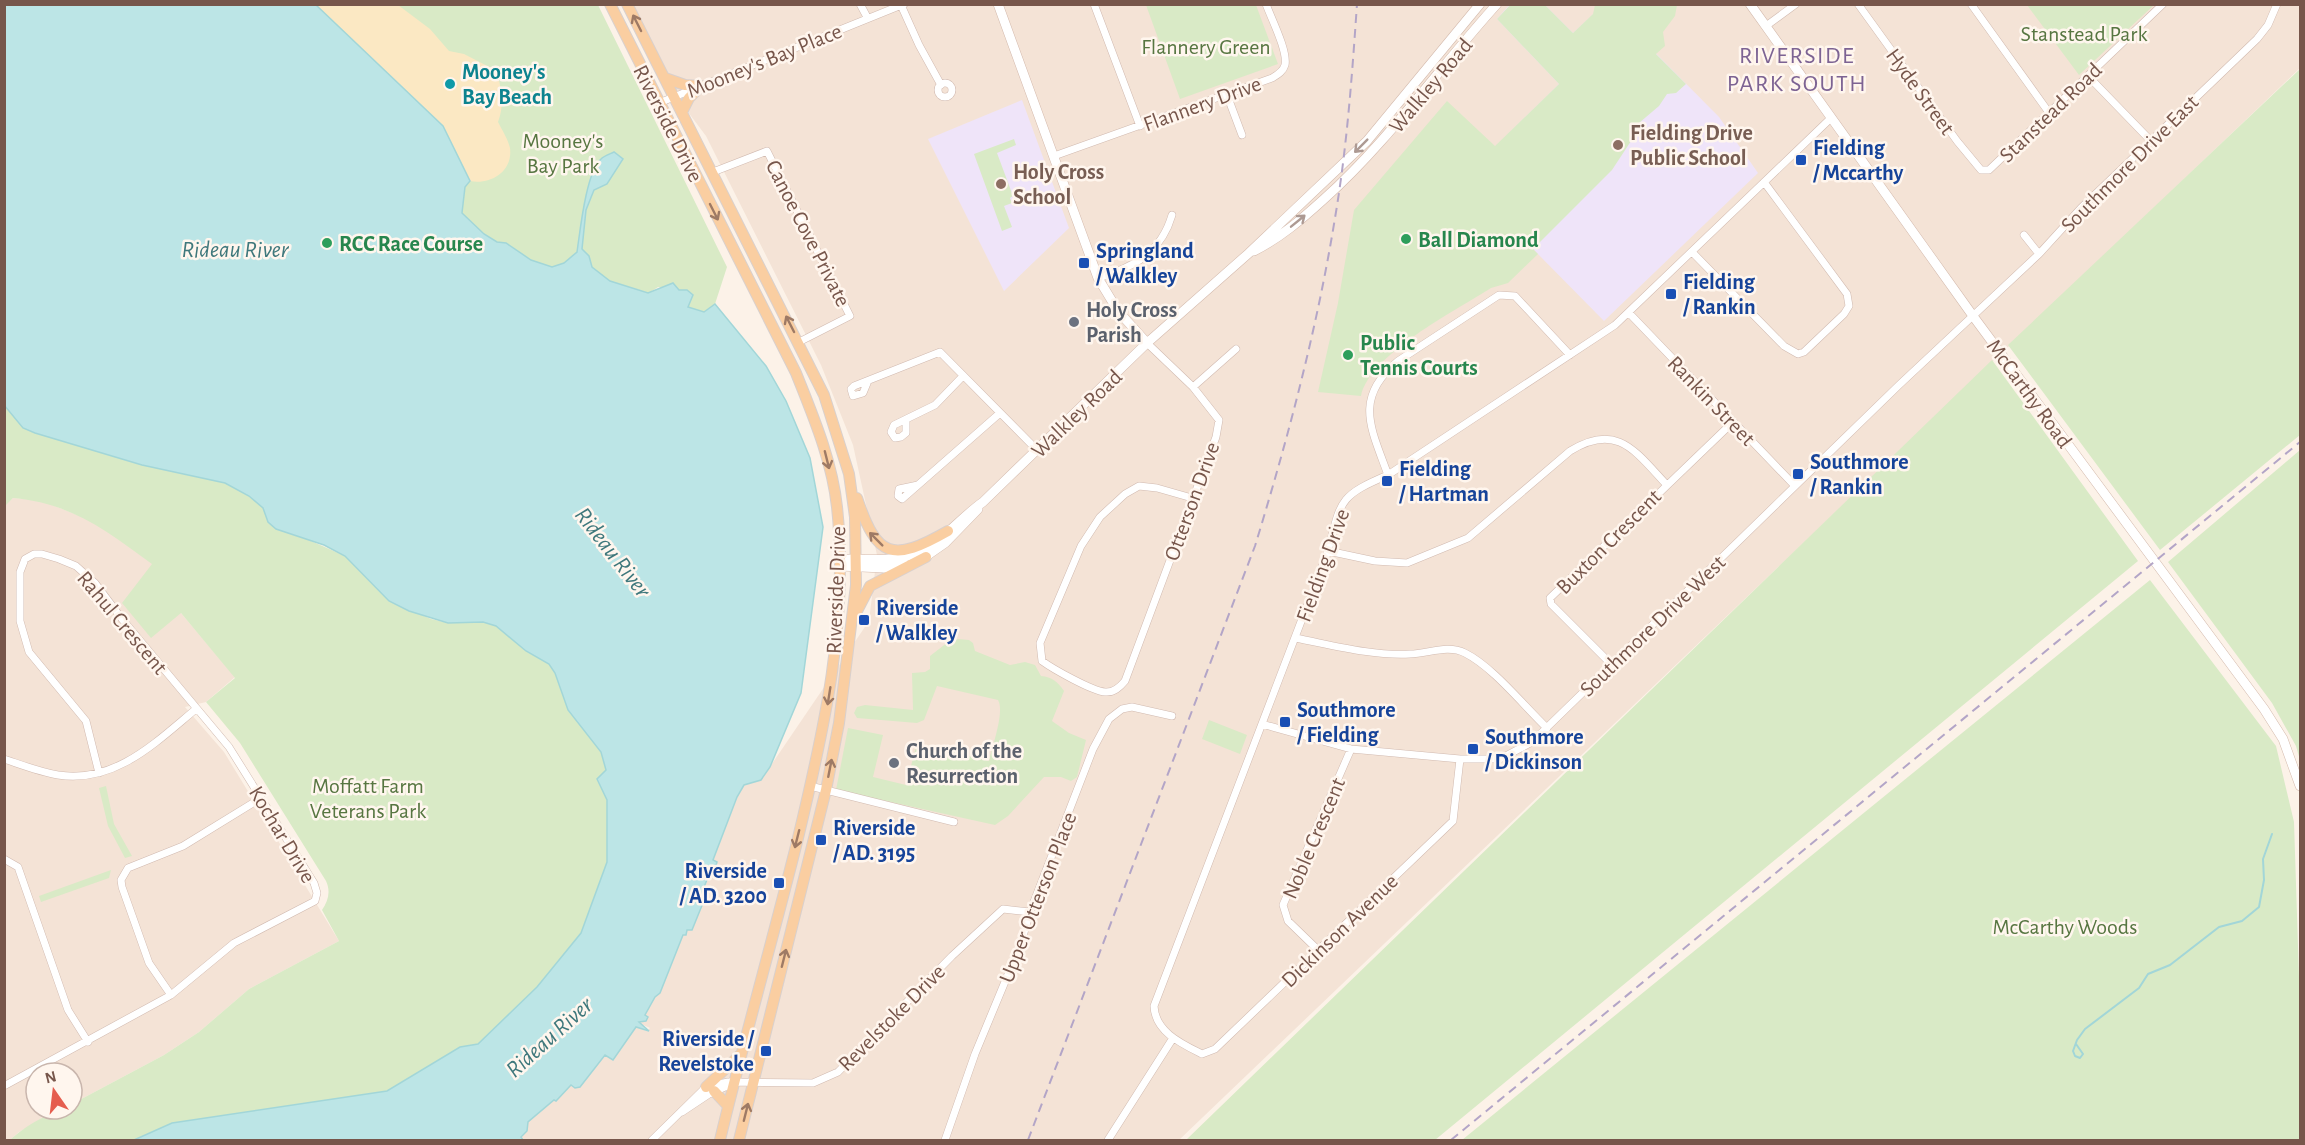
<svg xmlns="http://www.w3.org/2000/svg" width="2305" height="1145" font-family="'Alegreya Sans',sans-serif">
<rect width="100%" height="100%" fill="#fcf2e8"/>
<path fill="#f4e3d6" d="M633 5H2300V68L1179 1140H523L521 1138 527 1131 528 1122 554 1100 556 1101 571 1085 584 1082 605 1055 613 1059 636 1027 647 1031 650 1028 639 1023 674 958 683 934 687 930H692L701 896 711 872 714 873 713 860 737 797 744 785 761 780 869 621 877 555 853 445 821 365 706 136 679 100Z
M13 498 40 500 97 523 153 564 181 613 235 677 206 702 185 707 224 752 339 941 249 989 199 1032 164 1055 72 1104V1073H36V1109H62L19 1132 10 1140H5L4 506Z"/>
<path fill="#efe4f9" d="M1510 4 1545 5 1573 33 1603 5H1608L1719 117 1758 173 1604 321 1463 178 1559 84 1497 19Z
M1022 100 1069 228 1004 291 928 139Z"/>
<path fill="#d9eac6" d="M316 5H598L727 267 715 304 704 312 688 307 679 290 658 287 649 293 610 281 592 267 589 256 577 252 564 263 552 267 531 260 506 243 497 242 484 234 462 213 465 187 470 181 443 126Z
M1146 5H1256L1278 64 1180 99Z
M1510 5H1545L1573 33 1593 14 1595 5H1677L1675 16 1663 32 1665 46 1656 54 1686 84 1676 93 1667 94 1659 106 1639 123 1633 138 1612 170 1533 249 1538 254 1508 283 1491 288C1455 311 1370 354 1361 396L1318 392 1338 303 1354 210 1447 101 1495 146 1559 84 1497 19Z
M2027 5H2154L2079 75Z
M2300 69V435L2160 550 2008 345Z
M1014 139 1016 145 997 153 1013 196 1010 198 1012 203 1004 206 1012 227 1002 231 974 154Z
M1992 360 2138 561 1435 1140H1186Z
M4 405 23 428 35 433 142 465 225 483 249 496 263 508 268 522 345 556 389 601 431 619 448 623 483 622 496 626 526 651 549 664 555 673 568 710 601 752 606 770 597 779 607 800V862L581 933 537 987 478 1044 460 1047 387 1091 172 1123 134 1140H10C24 1127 52 1109 72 1109V1104L164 1055 199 1032 249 989 339 941 322 910C328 901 331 892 326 881L240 743 206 702 235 678 181 613 151 638 122 603 152 564C107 531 71 503 13 498L5 506Z
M2300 450V760L2296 746 2272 703 2168 562Z
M2150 580 2276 746 2294 822 2300 1008V1140H1462Z
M958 639 969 640 973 643 975 651 1010 665 1025 662 1035 665 1041 676C1052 677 1058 682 1064 691L1052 721 1069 733 1086 740 1077 777 1071 781 1061 777H1044L1008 816 995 825 836 790 848 728 883 735 873 777 906 785 917 743 989 761C992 747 1005 711 998 700L937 686 924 720 917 723 857 718 854 713 857 707 865 705 913 710 912 673 925 672 930 669V656L948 642Z
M1209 720 1247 735 1240 754 1202 739Z
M106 786 114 824 132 856 125 858 108 826 99 788Z
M111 870 109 878 41 902 39 896Z"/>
<path fill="#fbe8c3" d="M316 5H398L430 29 449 51 464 54 497 71C501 90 505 103 498 122 502 130 508 139 510 148 513 172 490 185 470 181L443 126Z"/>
<path fill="#bce5e6" stroke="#a2d6d8" stroke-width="1.5" d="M4 5H316L443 126 470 181 465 187 462 213 484 234 497 242 506 243 531 260 552 267 564 263 577 252C580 232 586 172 601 159 604 156 610 154 614 152L623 159 607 184 594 190 586 210 582 249 589 256 592 267 610 281 648 293 673 283 679 290H687L693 295 688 307 704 312 715 304 766 366 786 401 810 458 823 527 801 693 770 767 761 780 744 785 737 797 713 860 717 862 714 873 710 872 701 895 705 898 692 930H687L686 935H683L660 993 655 997 645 1015 648 1017 646 1021 639 1022 649 1031 636 1027 613 1060 605 1055 580 1087 575 1088 571 1085 556 1101 554 1100 528 1122 527 1131 521 1137 523 1140H134L172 1123 387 1091 460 1047 478 1044 537 987 581 933 607 862V800L597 779 606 770 601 752 568 710 555 673 549 664 526 651 496 626 483 622 448 623 409 611 389 601 345 556 324 545 276 529 268 522 263 508 249 496 225 483 142 465 35 433 23 428 4 405Z"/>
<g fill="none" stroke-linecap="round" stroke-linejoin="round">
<path stroke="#a2d6d8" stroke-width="2" d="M2076 1044 2083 1054 2080 1058 2075 1056 2073 1051 2077 1040 2085 1029 2139 988 2148 974 2170 965 2219 927 2242 921 2259 907 2264 880 2263 859 2272 834"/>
<g stroke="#d1bab0" stroke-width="8">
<path id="street" d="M860 4 867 17
M1094 4 1140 126
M1858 4 1957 141 1981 170H1989L2163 4
M1971 4 2050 114
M901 5 919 45 941 85
M1766 26 1796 4
M2088 76 2150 140
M938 90a7 7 0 1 1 14 0a7 7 0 1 1-14 0Z
M1227 95 1242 135
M659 103 904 4
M1054 156 1272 78C1277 75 1283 72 1285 65 1288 51 1271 18 1266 4
M713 172 767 151 850 316 799 342
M2024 235 2039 254
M1693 253 1784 346 1798 354 1804 352 1844 314 1849 306 1847 294 1764 182
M1098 278C1134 267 1161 253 1172 215
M1629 313 1795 486
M1147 343 1193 387 1219 420 1216 437 1125 681C1120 687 1114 693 1105 692 1092 691 1053 669 1042 661L1040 643 1081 546 1100 517 1125 494 1139 486 1157 488 1192 498
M868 381 863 393 853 396 851 389 854 386 940 352 1037 450
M1193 387 1236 349
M906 420V433L901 437 895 438 891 432 894 425 935 405 963 376
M1388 475C1371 428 1353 398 1398 361L1499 295 1515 296 1570 355
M918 485 902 499 898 496 899 489 918 485 1000 413
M1328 551 1375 561 1407 563 1468 538 1570 451C1617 422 1635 451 1666 484
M1295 638C1332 645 1372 656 1410 654 1428 654 1447 644 1465 653 1493 667 1523 705 1547 728
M1611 664 1551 604 1550 598 1733 422
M1262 724 1351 749 1460 759H1500L1532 742 1899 385 2039 254 2081 208 2257 39 2268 25 2277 4
M4 759C22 765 40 772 58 775 115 784 156 742 196 709
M1460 759 1453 821 1215 1049 1202 1054C1182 1044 1155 1032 1154 1006L1328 551C1341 501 1338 496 1388 475L1615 325 1831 118
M810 786 954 822
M4 859 18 867 68 1010 88 1042
M1318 950 1288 921 1283 905 1351 749
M171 995 149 963 122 887 121 880 128 868 183 846 261 798
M4 1086 171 995 234 943 315 901 317 893 314 883 229 747 122 619 95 583 76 566 59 559 42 554H34L25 559 20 572V621L29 652 86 721 99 773
M682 1112 709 1094 734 1083
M652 1140 706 1087 728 1082 813 1083 838 1072 952 956 1003 909 1030 912
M945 1140 975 1054 1021 943 1030 912 1093 749 1109 719 1122 709 1132 707 1172 716
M1108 1140 1173 1038"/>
</g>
<g stroke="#d4baad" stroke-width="10">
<path id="secondary" d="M998 4 1098 278 1118 311 1147 343
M1750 4 1973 316 2264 709 2283 739 2300 786
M1254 251C1280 238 1302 219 1324 199 1389 141 1438 69 1497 4
M840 559C876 559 907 565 937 541 953 529 966 514 983 502L1147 343 1249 253 1367 141 1480 4
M922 559 945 543 978 509
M840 566 883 568 906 565"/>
</g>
<g stroke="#d9d0cd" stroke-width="12">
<path id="primary" d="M610 4 796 373C813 416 832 460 837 507 849 619 824 730 798 838 773 939 744 1039 720 1140
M627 4 824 395 849 474 855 517 856 585 839 723 826 790 739 1140
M665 78 685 85 701 86
M682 112 689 98 701 86
M857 498C877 558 892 563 948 531
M857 611 870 586 926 557
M706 1087 741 1054
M714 1091 728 1106"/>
</g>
<use href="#street" stroke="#fff" stroke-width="7"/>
<use href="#secondary" stroke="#fff" stroke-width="9"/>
<use href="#primary" stroke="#facea1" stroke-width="10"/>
<path stroke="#b3a5c7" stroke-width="2" stroke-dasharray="9 6" stroke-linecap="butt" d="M1028 1140 1255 546C1288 438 1317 329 1335 218 1347 147 1352 76 1357 4
M1451 1140 2300 442"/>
</g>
<defs><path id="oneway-shaft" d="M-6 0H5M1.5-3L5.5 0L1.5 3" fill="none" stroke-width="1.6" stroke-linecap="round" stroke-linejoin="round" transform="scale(1.5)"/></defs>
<g stroke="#9e7a65">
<use href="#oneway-shaft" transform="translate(637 23) rotate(-117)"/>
<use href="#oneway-shaft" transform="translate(714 212) rotate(63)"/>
<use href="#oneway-shaft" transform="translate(790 324) rotate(-117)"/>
<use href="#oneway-shaft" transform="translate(827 460) rotate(76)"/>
<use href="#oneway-shaft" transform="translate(876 539) rotate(-135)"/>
<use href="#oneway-shaft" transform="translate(829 696) rotate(99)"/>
<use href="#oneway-shaft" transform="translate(830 768) rotate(-79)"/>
<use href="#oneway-shaft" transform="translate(797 839) rotate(104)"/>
<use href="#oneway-shaft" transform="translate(784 958) rotate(-76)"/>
<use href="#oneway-shaft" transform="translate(746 1112) rotate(-76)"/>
</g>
<g stroke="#ad9a93">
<use href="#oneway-shaft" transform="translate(1361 146) rotate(135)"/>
<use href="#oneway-shaft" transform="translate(1298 221) rotate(-39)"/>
</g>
<circle fill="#0f9aa8" stroke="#fff6ee" stroke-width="2" cx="450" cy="84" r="6"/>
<g fill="#8d6e63" stroke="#fff6ee" stroke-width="2">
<circle cx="1618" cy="145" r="6"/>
<circle cx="1001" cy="184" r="6"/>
</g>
<g fill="#1a4fb4" stroke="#fff6ee" stroke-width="2">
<rect x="1795" y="154" width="12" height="12" rx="3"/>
<rect x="1078" y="257" width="12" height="12" rx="3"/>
<rect x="1665" y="288" width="12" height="12" rx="3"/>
<rect x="1792" y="468" width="12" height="12" rx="3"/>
<rect x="1381" y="475" width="12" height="12" rx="3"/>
<rect x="858" y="614" width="12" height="12" rx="3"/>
<rect x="1279" y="716" width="12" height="12" rx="3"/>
<rect x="1467" y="743" width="12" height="12" rx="3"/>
<rect x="815" y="834" width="12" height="12" rx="3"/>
<rect x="773" y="877" width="12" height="12" rx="3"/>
<rect x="760" y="1045" width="12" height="12" rx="3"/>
</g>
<g fill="#2e9e5b" stroke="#fff6ee" stroke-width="2">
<circle cx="1406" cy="239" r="6"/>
<circle cx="327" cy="243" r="6"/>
<circle cx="1348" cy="355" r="6"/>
</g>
<g fill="#6b7280" stroke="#fff6ee" stroke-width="2">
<circle cx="1074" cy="322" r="6"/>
<circle cx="894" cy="763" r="6"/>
</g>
<g text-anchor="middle" stroke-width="5" stroke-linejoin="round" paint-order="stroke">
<g font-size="22" fill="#577641" stroke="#fff6ee">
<text x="2084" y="41">Stanstead Park</text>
<text x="1206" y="54">Flannery Green</text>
<text x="563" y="148">Mooney's<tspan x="563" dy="25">Bay Park</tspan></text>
<text x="368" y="793">Moffatt Farm<tspan x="368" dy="25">Veterans Park</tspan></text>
<text x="2065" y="934">McCarthy Woods</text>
</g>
<g font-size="22" fill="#77564b" stroke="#fff6ee">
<text transform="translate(764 60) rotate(-22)" y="8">Mooney's Bay Place</text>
<text transform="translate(1430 85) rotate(-50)" y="8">Walkley Road</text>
<text transform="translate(1921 91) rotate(54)" y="8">Hyde Street</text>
<text transform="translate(1202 103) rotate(-20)" y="8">Flannery Drive</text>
<text transform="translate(2050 112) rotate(-44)" y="8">Stanstead Road</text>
<text transform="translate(669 123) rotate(63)" y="8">Riverside Drive</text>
<text transform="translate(2129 163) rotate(-45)" y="8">Southmore Drive East</text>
<text transform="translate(809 233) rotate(63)" y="8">Canoe Cove Private</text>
<text transform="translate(2030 393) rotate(54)" y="8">McCarthy Road</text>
<text transform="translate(1712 400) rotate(46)" y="8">Rankin Street</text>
<text transform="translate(1076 413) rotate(-44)" y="8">Walkley Road</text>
<text transform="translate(1191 501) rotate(-70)" y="8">Otterson Drive</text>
<text transform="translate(1608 541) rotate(-45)" y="8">Buxton Crescent</text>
<text transform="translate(1322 565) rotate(-70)" y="8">Fielding Drive</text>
<text transform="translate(835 590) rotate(-88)" y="8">Riverside Drive</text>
<text transform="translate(123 622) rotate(50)" y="8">Rahul Crescent</text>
<text transform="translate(1652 625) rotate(-44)" y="8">Southmore Drive West</text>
<text transform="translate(283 834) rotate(59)" y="8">Kochar Drive</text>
<text transform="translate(1313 838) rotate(-67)" y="8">Noble Crescent</text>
<text transform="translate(1037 897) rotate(-69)" y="8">Upper Otterson Place</text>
<text transform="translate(1339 930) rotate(-44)" y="8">Dickinson Avenue</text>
<text transform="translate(891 1017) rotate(-45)" y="8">Revelstoke Drive</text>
</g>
<g font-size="22" font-weight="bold" fill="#0d838f" stroke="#fff6ee" text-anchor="start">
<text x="462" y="79">Mooney's<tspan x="462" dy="25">Bay Beach</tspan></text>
</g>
<g font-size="22" font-weight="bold" fill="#785e54" stroke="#fff6ee" text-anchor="start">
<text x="1630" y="140">Fielding Drive<tspan x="1630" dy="25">Public School</tspan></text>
<text x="1013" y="179">Holy Cross<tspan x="1013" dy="25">School</tspan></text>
</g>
<g font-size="22" font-weight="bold" fill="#164399" stroke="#fff6ee" text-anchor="start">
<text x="1813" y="155">Fielding<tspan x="1813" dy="25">/ Mccarthy</tspan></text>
<text x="1096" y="258">Springland<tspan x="1096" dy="25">/ Walkley</tspan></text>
<text x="1683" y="289">Fielding<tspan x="1683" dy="25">/ Rankin</tspan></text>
<text x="1810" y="469">Southmore<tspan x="1810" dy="25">/ Rankin</tspan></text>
<text x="1399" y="476">Fielding<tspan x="1399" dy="25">/ Hartman</tspan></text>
<text x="876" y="615">Riverside<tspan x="876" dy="25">/ Walkley</tspan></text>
<text x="1297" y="717">Southmore<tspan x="1297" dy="25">/ Fielding</tspan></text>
<text x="1485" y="744">Southmore<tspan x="1485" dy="25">/ Dickinson</tspan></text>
<text x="833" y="835">Riverside<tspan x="833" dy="25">/ AD. 3195</tspan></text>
<text x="767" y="878" text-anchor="end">Riverside<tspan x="767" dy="25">/ AD. 3200</tspan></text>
<text x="754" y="1046" text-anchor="end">Riverside /<tspan x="754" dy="25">Revelstoke</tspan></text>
</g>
<g font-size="22" font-weight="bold" fill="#27864d" stroke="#fff6ee" text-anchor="start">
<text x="1418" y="247">Ball Diamond</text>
<text x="339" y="251">RCC Race Course</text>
<text x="1360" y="350">Public<tspan x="1360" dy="25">Tennis Courts</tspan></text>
</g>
<g font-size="22" font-weight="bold" fill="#5b616d" stroke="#fff6ee" text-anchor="start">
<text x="1086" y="317">Holy Cross<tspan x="1086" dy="25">Parish</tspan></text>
<text x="906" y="758">Church of the<tspan x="906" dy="25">Resurrection</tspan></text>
</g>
<g font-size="24" letter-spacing="1.5" fill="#7d6393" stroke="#fff6ee">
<text x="1797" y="63">RIVERSIDE<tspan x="1797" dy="28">PARK SOUTH</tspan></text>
</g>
<g font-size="24" font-style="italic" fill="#3f787c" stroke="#fff6ee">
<text x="235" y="257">Rideau River</text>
<text transform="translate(613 552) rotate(52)" y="8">Rideau River</text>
<text transform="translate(549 1037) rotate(-42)" y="8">Rideau River</text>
</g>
</g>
<rect width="2305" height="1145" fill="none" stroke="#77564b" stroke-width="12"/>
<g transform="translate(54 1091) rotate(346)"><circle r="28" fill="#fff6ee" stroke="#c9b6ad" stroke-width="1.5"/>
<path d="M0-4.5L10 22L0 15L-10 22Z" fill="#e55d4e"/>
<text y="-9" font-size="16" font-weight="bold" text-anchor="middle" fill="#77564b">N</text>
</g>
</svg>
